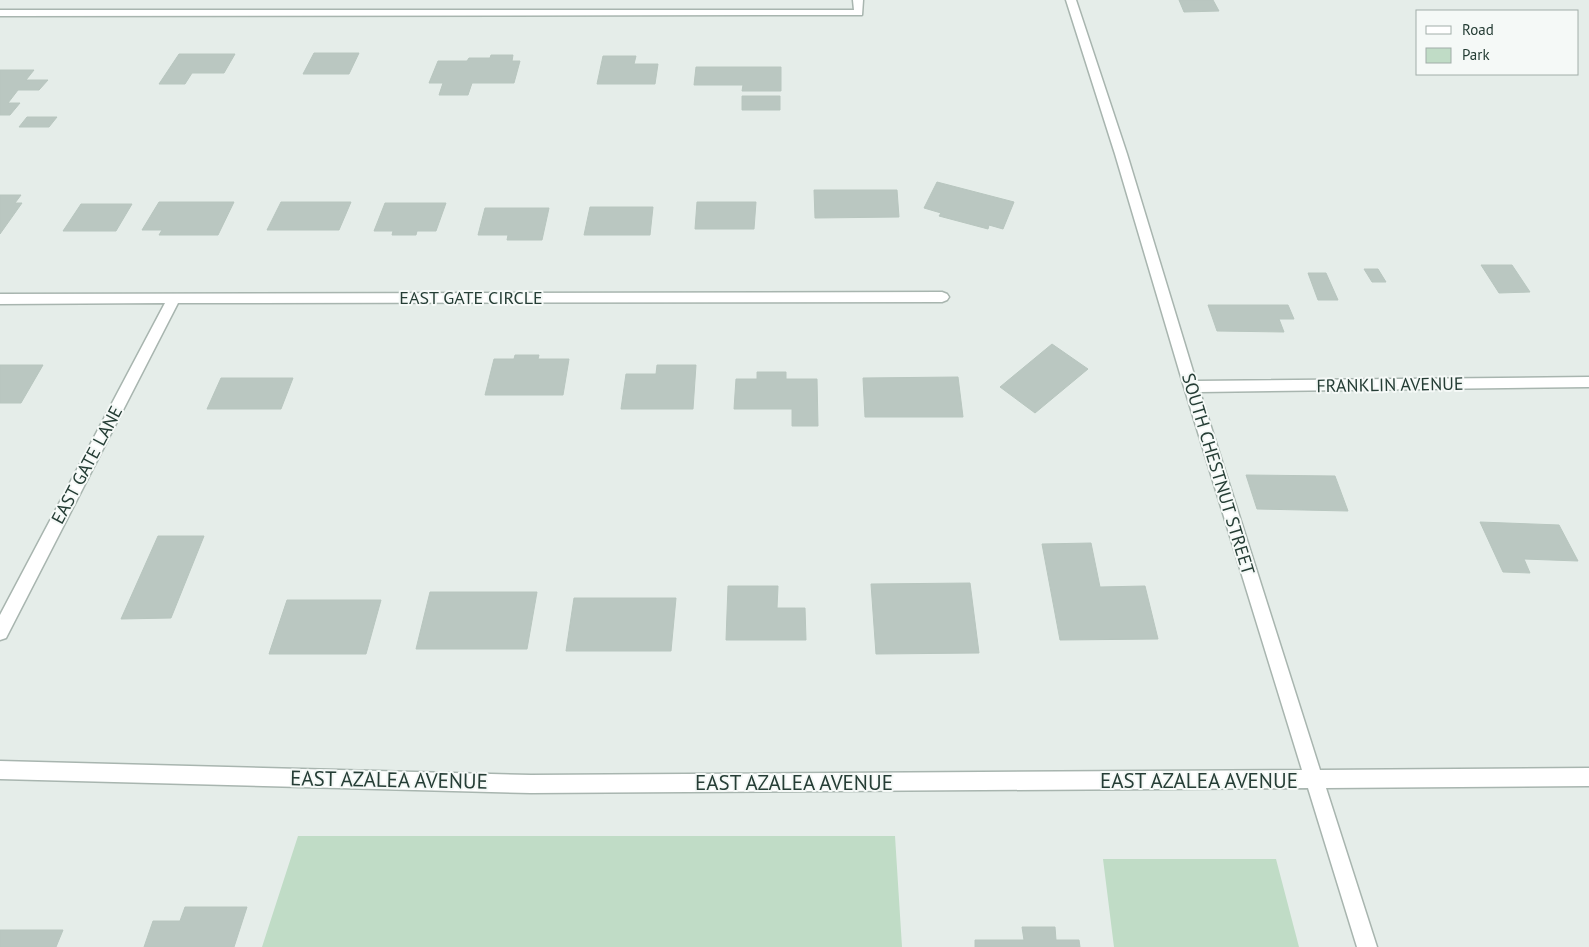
<svg xmlns="http://www.w3.org/2000/svg" width="1589" height="947" font-family="'PT Sans',sans-serif">
<rect width="100%" height="100%" fill="#e5ede9"/>
<path fill="#c0dcc6" d="M298 836H895L902 947H262Z
M1103 859H1276L1299 947H1114Z"/>
<path fill="#bac7c1" stroke="#b8c6bf" d="M1179 0H1213L1219 11 1184 12Z
M314 53H359L349 74H303Z
M179 54H235L224 73H192L185 84H159Z
M491 55H513L512 61H520L514 83H472L468 95H439L443 83H429L438 61H467L469 58H490Z
M603 56H636L634 64H658L655 84H597Z
M696 67H781V91H742L743 85H694Z
M0 70H34L26 80H48L39 90H18L8 103H20L10 115H0Z
M742 96H780V110H742Z
M27 117H57L49 127H19Z
M937 182 1014 202 1003 229 989 225 988 229 939 216 941 213 924 208Z
M814 190H897L899 217 815 218Z
M0 195H21L15 203H22L0 234Z
M159 202H234L218 235H159L162 230H142Z
M281 202H351L339 230H267Z
M697 202H756L754 229H695Z
M385 203H446L436 231H417L416 235H392L393 231H374Z
M81 204H132L116 231H63Z
M590 207H653L650 235H584Z
M485 208H549L542 240H507L508 235H478Z
M1481 265H1512L1530 292 1499 293Z
M1364 269H1378L1386 282H1372Z
M1308 273H1326L1338 300H1318Z
M1208 305H1288L1294 319H1279L1284 332 1217 331Z
M1052 344 1088 369 1035 413 1000 387Z
M515 355H539L538 359H569L563 395H485L494 359H514Z
M0 365H43L21 403H0Z
M657 365H696L693 409H621L626 374H656Z
M757 372H786V379H817L818 426H792V409H734L736 379H757Z
M958 377 963 417H865L863 378Z
M221 378H293L281 409H207Z
M1246 475 1335 476 1348 511 1257 509Z
M1480 522 1559 525 1578 561 1524 559 1530 573 1503 572Z
M158 536H204L171 618 121 619Z
M1091 543 1100 587 1145 586 1158 639 1060 640 1042 544Z
M970 583 979 653 876 654 871 584Z
M728 586H778L777 608H805L806 640H726Z
M430 592H537L527 649H416Z
M574 598H676L671 651H566Z
M287 600H381L366 654H269Z
M185 907H247L234 947H144L153 921H180Z
M1022 927H1055L1056 940H1079L1080 947H975V940H1024Z
M0 930H63L56 947H0Z"/>
<g fill="none" stroke-linecap="round" stroke-linejoin="round">
<g stroke="#a8b5af" stroke-width="3">
<path id="minor" d="M853 0H863L862 15 0 16V10H854Z
M1066 0H1076L1127 154 1196 381 1589 377V387L1200 392 1320 770 1589 768V786L1326 788 1377 947H1357L1308 788 531 793 0 779V761L531 775 1302 770 1184 387 1115 154Z
M942 292 947 294 949 297 947 300 942 302 178 303 6 638 0 640V615L165 303 0 304V294Z"/>
</g>
<use href="#minor" fill="#fff" fill-rule="evenodd"/>
</g>
<g text-anchor="middle" stroke-width="4" stroke-linejoin="round" paint-order="stroke">
<g font-size="18" fill="#253d35" stroke="#f5f9f7">
<text x="471" y="304">EAST GATE CIRCLE</text>
<text transform="translate(1390 385) rotate(-1)" y="6">FRANKLIN AVENUE</text>
<text transform="translate(87 465) rotate(-62)" y="6">EAST GATE LANE</text>
<text transform="translate(1218 474) rotate(73)" y="6">SOUTH CHESTNUT STREET</text>
</g>
<g font-size="21" fill="#253d35" stroke="#f5f9f7">
<text transform="translate(389 780) rotate(1)" y="7">EAST AZALEA AVENUE</text>
<text x="1199" y="788">EAST AZALEA AVENUE</text>
<text x="794" y="790">EAST AZALEA AVENUE</text>
</g>
</g>
<rect x="1416" y="10" width="162" height="65" fill="#f5f9f7" stroke="#a2aea9"/>
<rect x="1426" y="26" width="25" height="8" fill="#ffffff" stroke="#a2aea9"/>
<text x="1462" y="35" font-size="15" fill="#253d35">Road</text>
<rect x="1426" y="48" width="25" height="15" fill="#c0dcc6" stroke="#a2aea9"/>
<text x="1462" y="60" font-size="15" fill="#253d35">Park</text>
</svg>
